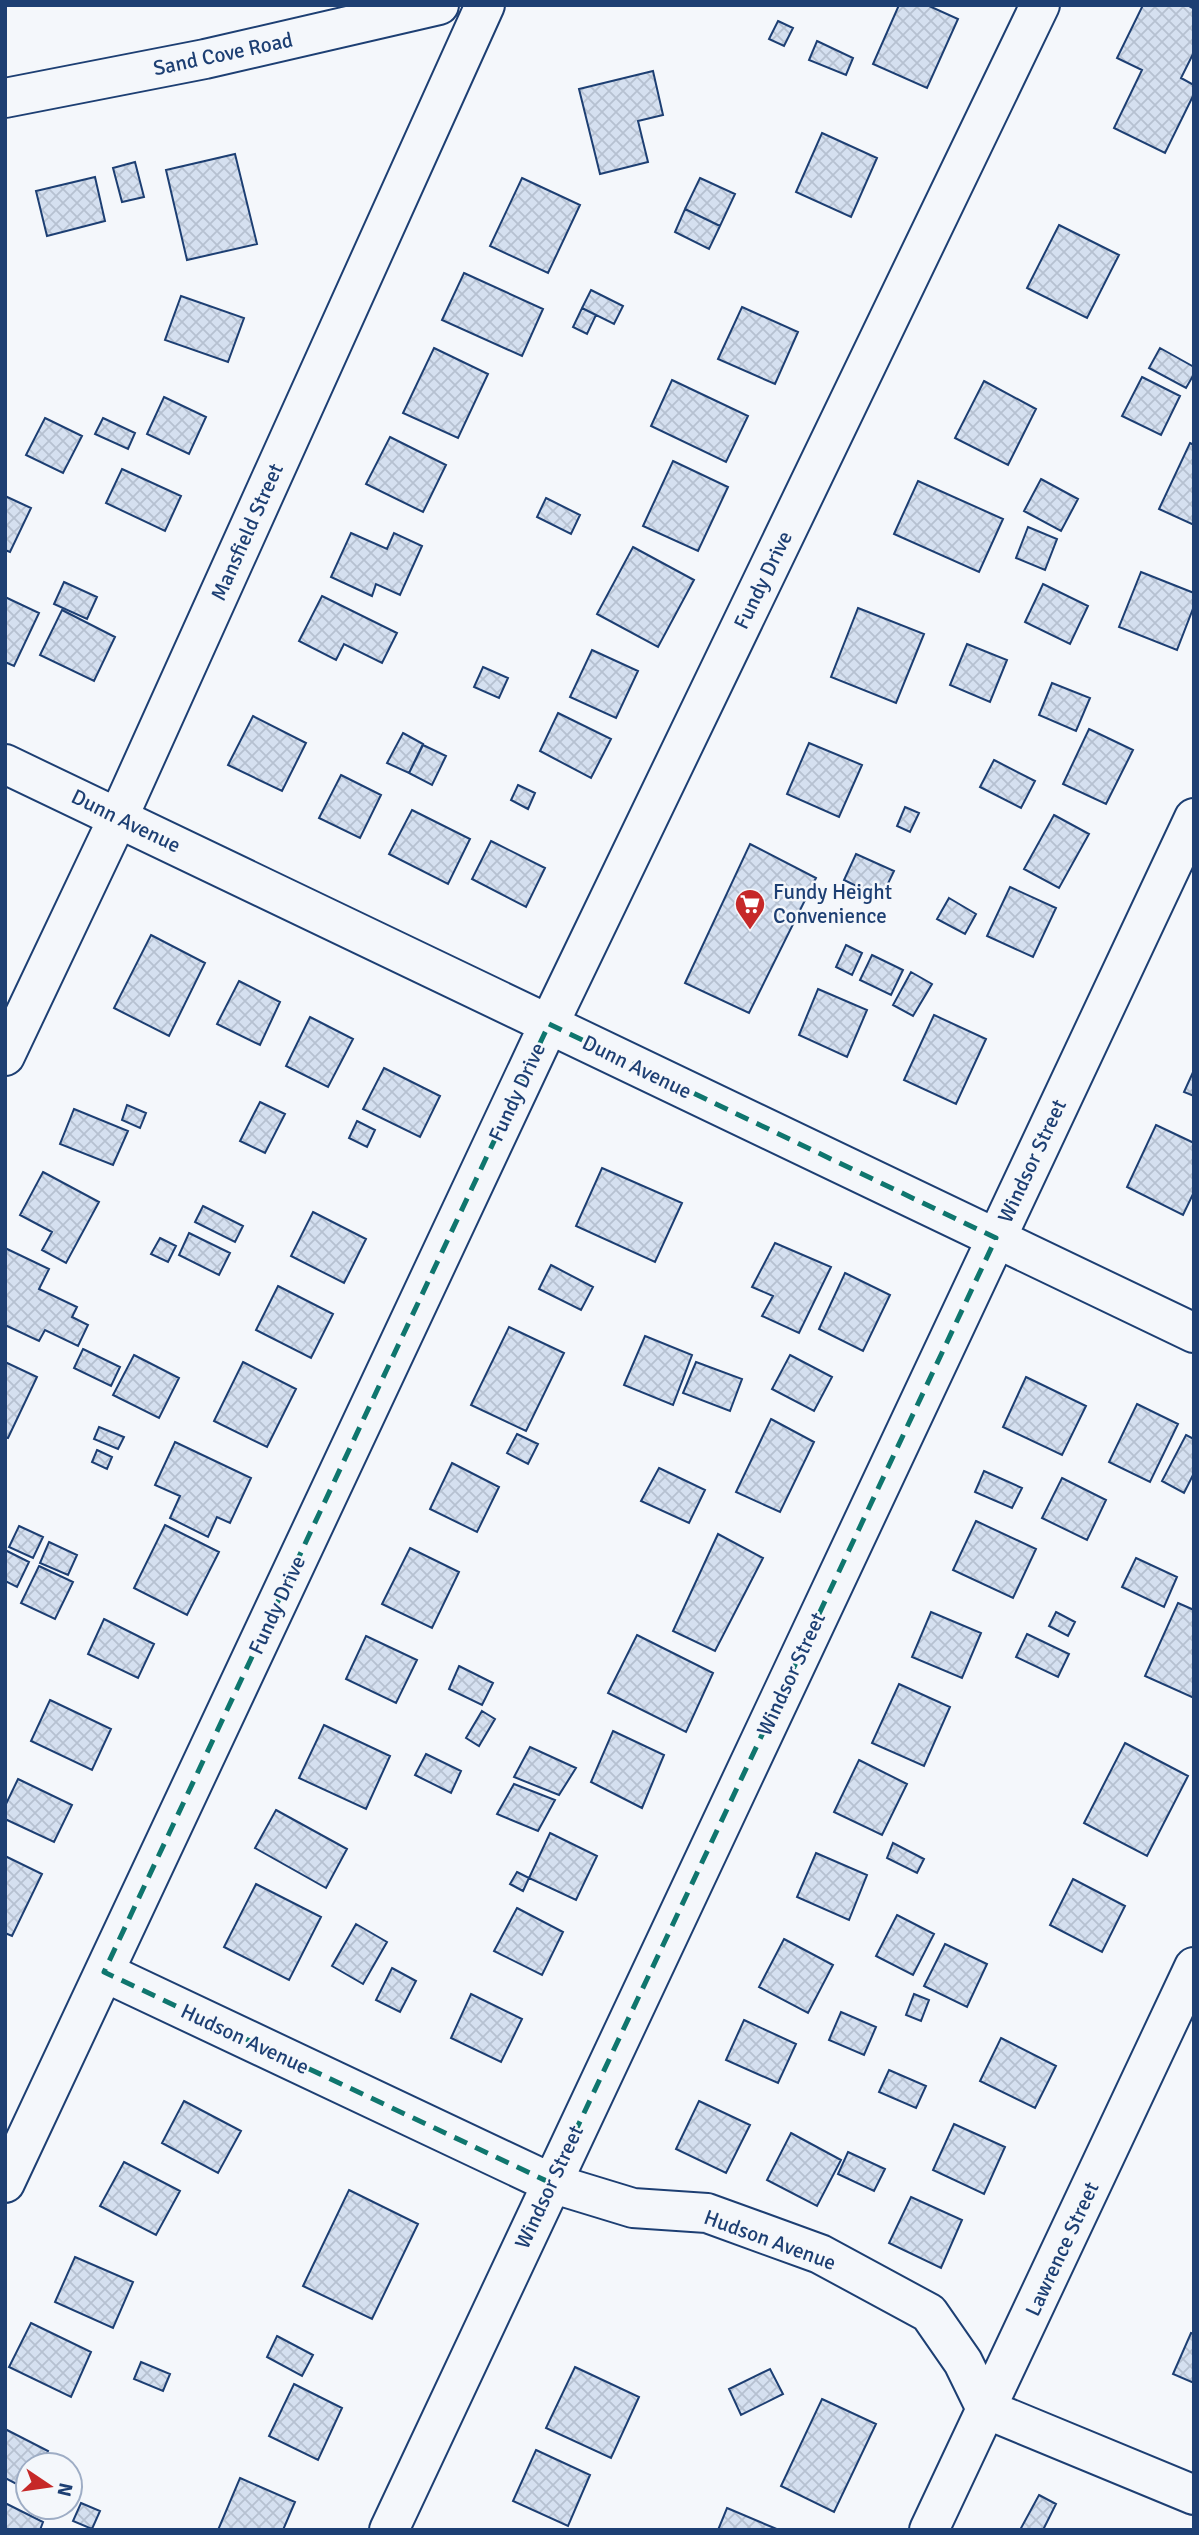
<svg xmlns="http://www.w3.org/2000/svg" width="1199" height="2535" font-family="Signika,sans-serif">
<defs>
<pattern id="building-cross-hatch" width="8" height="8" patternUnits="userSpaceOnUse" patternTransform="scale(1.75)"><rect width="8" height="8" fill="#d5e0f0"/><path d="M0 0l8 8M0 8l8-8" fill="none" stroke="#b6c1d1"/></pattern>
</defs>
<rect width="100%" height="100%" fill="#f4f7fb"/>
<path fill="url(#building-cross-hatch)" stroke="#1d3f73" stroke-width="2" d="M899 5H927L958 19 927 88 873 64Z
M1143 5H1187L1194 9V52L1181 78 1194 85V94L1165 153 1114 128 1142 70 1117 58Z
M778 21 793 28 784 46 769 39Z
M817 41 853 58 846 75 809 60Z
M653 71 663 115 638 121 648 162 600 174 579 89Z
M822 133 877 158 851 217 796 192Z
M235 154 257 244 187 260 166 170Z
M135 162 144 197 122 202 113 168Z
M95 177 105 221 47 236 36 191Z
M522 178 580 205 548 273 490 246Z
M700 178 735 194 720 226 685 209Z
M685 209 720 226 709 249 675 232Z
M1059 225 1119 255 1087 318 1027 288Z
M464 273 543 309 522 356 442 320Z
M591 290 623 306 614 324 582 308Z
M181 296 244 318 228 362 165 340Z
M742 307 798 332 775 384 718 359Z
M582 308 596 315 587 334 573 327Z
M434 348 488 374 458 438 403 413Z
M1160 348 1194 367V374L1186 388 1149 368Z
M1142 377 1180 396 1161 435 1122 416Z
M672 380 748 416 726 462 651 426Z
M984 381 1036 409 1008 465 955 438Z
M164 397 206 417 189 454 147 434Z
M45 418 82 436 63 473 26 455Z
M103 418 135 433 128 449 95 434Z
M390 437 446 465 423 512 366 484Z
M1190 443 1194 445V525L1159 509Z
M673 461 728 487 698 551 643 526Z
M122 469 181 496 165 531 106 503Z
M1041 479 1078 499 1061 531 1024 511Z
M918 481 1003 519 979 572 894 534Z
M5 496 31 508 10 552 5 550Z
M546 498 580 515 571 534 537 517Z
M1028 527 1057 539 1045 570 1016 558Z
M351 533 387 549 394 533 422 546 400 595 376 584 372 596 331 577Z
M633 547 694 580 658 647 597 614Z
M1141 572 1194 593V606L1177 650 1119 627Z
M64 582 97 597 87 619 54 604Z
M1043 584 1088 606 1070 644 1025 622Z
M322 596 397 633 382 663 344 644 336 660 299 641Z
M5 597 39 613 14 666 5 662Z
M858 608 924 634 896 703 831 677Z
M62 610 115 637 94 681 40 655Z
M967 644 1007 660 990 702 950 685Z
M592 650 638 671 616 718 570 697Z
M483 667 508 678 499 698 474 687Z
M1052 683 1090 698 1076 731 1039 715Z
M558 713 611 739 591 778 540 751Z
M253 716 306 743 282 791 228 765Z
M1089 729 1133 750 1106 804 1063 784Z
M403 733 423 744 409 773 387 763Z
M809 743 862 765 839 817 787 794Z
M423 745 446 756 432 785 409 773Z
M994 760 1035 781 1021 808 980 787Z
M341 775 381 795 360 838 319 818Z
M518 785 535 793 528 809 511 800Z
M905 807 919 813 910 832 897 826Z
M412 810 470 839 448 884 389 854Z
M1054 815 1089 834 1059 888 1024 869Z
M491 841 545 868 526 907 472 879Z
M750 844 816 878 749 1013 685 983Z
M856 854 894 871 881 898 844 880Z
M1010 887 1056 908 1033 957 987 936Z
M949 898 976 914 965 934 937 919Z
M151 935 205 963 169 1036 114 1008Z
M846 945 862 953 852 975 836 967Z
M872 955 903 970 891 995 860 980Z
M911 972 932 984 913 1016 893 1005Z
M239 981 280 1002 260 1045 217 1024Z
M818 989 867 1010 847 1057 799 1035Z
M934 1015 986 1039 956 1104 904 1080Z
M310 1017 353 1039 328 1087 286 1066Z
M384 1068 440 1096 420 1137 363 1109Z
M1194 1070V1096L1184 1092Z
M260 1102 285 1114 265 1153 240 1141Z
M127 1105 146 1113 140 1128 122 1120Z
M74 1109 128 1131 113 1165 60 1144Z
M357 1121 375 1130 367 1147 349 1138Z
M1156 1125 1194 1143V1192L1183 1215 1127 1187Z
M602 1168 682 1203 655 1262 576 1226Z
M43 1172 99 1202 66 1263 42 1250 52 1232 20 1215Z
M203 1206 243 1226 235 1242 195 1222Z
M313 1212 366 1239 344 1283 291 1256Z
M189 1233 230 1253 219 1275 179 1255Z
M160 1238 176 1246 168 1262 151 1254Z
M775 1243 831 1267 799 1333 762 1316 773 1296 752 1287Z
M5 1248 49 1269 39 1289 77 1307 72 1317 88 1325 78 1346 45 1330 39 1341 5 1325Z
M551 1265 593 1287 581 1310 539 1289Z
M845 1273 890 1295 863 1351 819 1329Z
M278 1286 333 1314 311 1358 256 1330Z
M509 1327 564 1353 526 1431 471 1405Z
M645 1336 692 1355 673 1405 624 1385Z
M83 1349 120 1367 111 1386 74 1368Z
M134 1355 179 1378 159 1418 113 1395Z
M790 1355 832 1377 814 1411 772 1389Z
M5 1362 37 1377 8 1438 5 1437Z
M243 1362 296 1389 267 1447 214 1421Z
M696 1362 742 1379 730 1411 683 1393Z
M1026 1377 1086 1406 1062 1455 1003 1427Z
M1137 1404 1178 1424 1150 1482 1109 1462Z
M771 1419 814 1442 780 1512 736 1492Z
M99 1427 124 1437 118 1449 94 1439Z
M517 1434 538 1444 528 1464 507 1453Z
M1186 1435 1194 1439V1473L1184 1493 1162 1481Z
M175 1442 251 1478 230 1523 217 1517 208 1537 170 1518 180 1496 155 1485Z
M97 1450 112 1457 107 1469 92 1462Z
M452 1463 499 1487 477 1532 430 1509Z
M659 1468 705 1490 689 1523 641 1501Z
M984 1471 1022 1488 1012 1508 975 1492Z
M1062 1478 1106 1500 1087 1540 1042 1518Z
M976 1521 1036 1549 1013 1598 953 1570Z
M165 1525 219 1552 187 1615 134 1588Z
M19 1526 43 1537 33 1558 9 1547Z
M718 1534 763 1558 715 1651 673 1631Z
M49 1542 77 1555 68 1575 40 1563Z
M410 1548 459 1572 432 1628 382 1604Z
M5 1550 29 1562 17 1587 5 1581Z
M1136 1558 1177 1577 1164 1607 1122 1587Z
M39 1566 73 1582 55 1619 21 1603Z
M1178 1603 1194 1610V1698L1145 1676Z
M931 1612 981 1633 962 1678 912 1657Z
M1056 1612 1075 1622 1068 1636 1049 1626Z
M104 1619 154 1644 138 1678 88 1654Z
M1027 1634 1069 1654 1058 1677 1016 1657Z
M637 1635 713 1673 686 1732 608 1693Z
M366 1636 417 1660 396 1703 346 1679Z
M459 1666 493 1683 482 1705 449 1689Z
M899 1684 950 1707 924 1766 872 1743Z
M50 1700 111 1729 92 1770 31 1741Z
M482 1711 495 1719 479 1746 466 1738Z
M324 1725 390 1756 366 1809 299 1778Z
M613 1731 664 1755 642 1808 591 1782Z
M1125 1743 1188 1776 1147 1856 1084 1823Z
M530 1747 576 1768 559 1795 514 1777Z
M426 1754 461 1771 451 1793 415 1775Z
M859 1760 907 1784 882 1835 834 1812Z
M18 1779 72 1805 54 1842 5 1819V1806Z
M514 1784 555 1800 538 1831 497 1814Z
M276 1810 347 1849 326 1888 255 1848Z
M550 1833 597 1856 576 1900 529 1878Z
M893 1843 924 1859 917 1873 887 1858Z
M816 1853 867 1875 849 1920 797 1897Z
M5 1856 42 1874 12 1936 5 1933Z
M517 1872 529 1878 523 1891 510 1884Z
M1073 1879 1125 1906 1102 1952 1050 1925Z
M256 1884 321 1917 289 1980 224 1947Z
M517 1908 563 1932 542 1975 494 1951Z
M897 1915 934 1934 913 1975 876 1956Z
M356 1924 387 1942 363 1984 332 1966Z
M784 1939 833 1965 808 2013 759 1987Z
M945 1944 987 1964 967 2007 924 1986Z
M392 1968 416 1981 400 2012 376 2000Z
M471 1994 522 2019 501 2062 451 2038Z
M914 1994 929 2000 921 2021 906 2015Z
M841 2012 876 2027 864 2055 829 2040Z
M744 2020 796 2044 778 2083 726 2060Z
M1001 2038 1056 2066 1035 2108 980 2081Z
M889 2070 926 2086 916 2108 879 2092Z
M184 2101 241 2131 218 2173 162 2143Z
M699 2101 750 2125 726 2173 676 2149Z
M954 2124 1005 2147 984 2194 933 2170Z
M791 2133 841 2160 817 2206 767 2180Z
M848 2152 885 2169 874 2191 838 2174Z
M124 2162 180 2191 156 2235 100 2206Z
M349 2190 418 2224 372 2319 303 2286Z
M911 2197 962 2220 941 2268 889 2243Z
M75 2257 133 2282 113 2328 55 2302Z
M31 2323 91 2352 71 2397 9 2367Z
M1191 2333 1194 2334V2383L1173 2374Z
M277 2336 313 2355 302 2376 267 2357Z
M141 2362 170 2374 163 2391 134 2379Z
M575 2367 639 2397 611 2458 546 2428Z
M770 2369 783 2394 741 2415 729 2389Z
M294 2384 342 2408 318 2460 269 2436Z
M822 2399 876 2424 834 2512 781 2486Z
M5 2429 48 2451 41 2465H28V2490L5 2478Z
M536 2450 590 2475 568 2526 513 2501Z
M240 2478 295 2502 283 2530H218Z
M1039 2495 1056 2504 1043 2530H1020Z
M5 2503 43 2522 40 2530H5Z
M81 2503 100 2511 92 2529 73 2521Z
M727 2508 779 2530H718Z"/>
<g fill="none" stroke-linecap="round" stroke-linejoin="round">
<g stroke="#1d3f73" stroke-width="42">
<path id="minor" d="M5 98 205 59 439 5
M5 764 1194 1333
M5 1056 118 818 485 5
M104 1972 551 2183 633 2208 707 2213 820 2254 929 2313 963 2362 986 2409 1194 2495
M5 2183 549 1024 1040 5
M389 2530 1194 818
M929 2530 1194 1967"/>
</g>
<use href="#minor" stroke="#f4f7fb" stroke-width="38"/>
</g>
<path fill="none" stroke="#0f766e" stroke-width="5" stroke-dasharray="14 9" stroke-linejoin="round" d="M549 1024 996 1238 551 2183 104 1972Z"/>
<defs>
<g id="supermarket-pin" transform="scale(1.575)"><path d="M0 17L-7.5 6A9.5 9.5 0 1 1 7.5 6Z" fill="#c62828" stroke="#f4f7fb"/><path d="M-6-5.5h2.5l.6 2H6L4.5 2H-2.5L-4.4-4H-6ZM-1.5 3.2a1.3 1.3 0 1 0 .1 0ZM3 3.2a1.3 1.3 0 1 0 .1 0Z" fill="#fff"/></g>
</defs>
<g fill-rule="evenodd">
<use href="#supermarket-pin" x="750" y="904"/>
</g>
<g text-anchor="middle" stroke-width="5" stroke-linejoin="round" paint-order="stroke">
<g font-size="21" fill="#1d3f73" stroke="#f4f7fb">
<text transform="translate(223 54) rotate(-12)" y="7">Sand Cove Road</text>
<text transform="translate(247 532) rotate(-66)" y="7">Mansfield Street</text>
<text transform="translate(763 580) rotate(-64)" y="7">Fundy Drive</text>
<text transform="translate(126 821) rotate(26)" y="7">Dunn Avenue</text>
<text transform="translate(637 1067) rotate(26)" y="7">Dunn Avenue</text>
<text transform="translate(517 1092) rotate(-65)" y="7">Fundy Drive</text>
<text transform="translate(1032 1161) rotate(-65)" y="7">Windsor Street</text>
<text transform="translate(277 1605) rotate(-65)" y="7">Fundy Drive</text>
<text transform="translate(791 1674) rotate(-65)" y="7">Windsor Street</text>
<text transform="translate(245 2039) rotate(25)" y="7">Hudson Avenue</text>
<text transform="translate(549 2187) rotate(-65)" y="7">Windsor Street</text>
<text transform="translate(770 2240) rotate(20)" y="7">Hudson Avenue</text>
<text transform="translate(1062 2249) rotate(-65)" y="7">Lawrence Street</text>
</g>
<g font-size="21" fill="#1d3f73" stroke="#f4f7fb" text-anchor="start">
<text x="773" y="899">Fundy Height<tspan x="773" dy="24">Convenience</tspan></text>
</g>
</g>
<rect width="1199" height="2535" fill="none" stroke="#1d3f73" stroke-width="14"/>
<g transform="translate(49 2486) rotate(103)"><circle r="33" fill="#f4f7fb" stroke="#9eadc5" stroke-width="2"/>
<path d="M0-5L12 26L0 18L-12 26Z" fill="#c62828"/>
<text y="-10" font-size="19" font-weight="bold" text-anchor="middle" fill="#1d3f73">N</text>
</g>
</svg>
